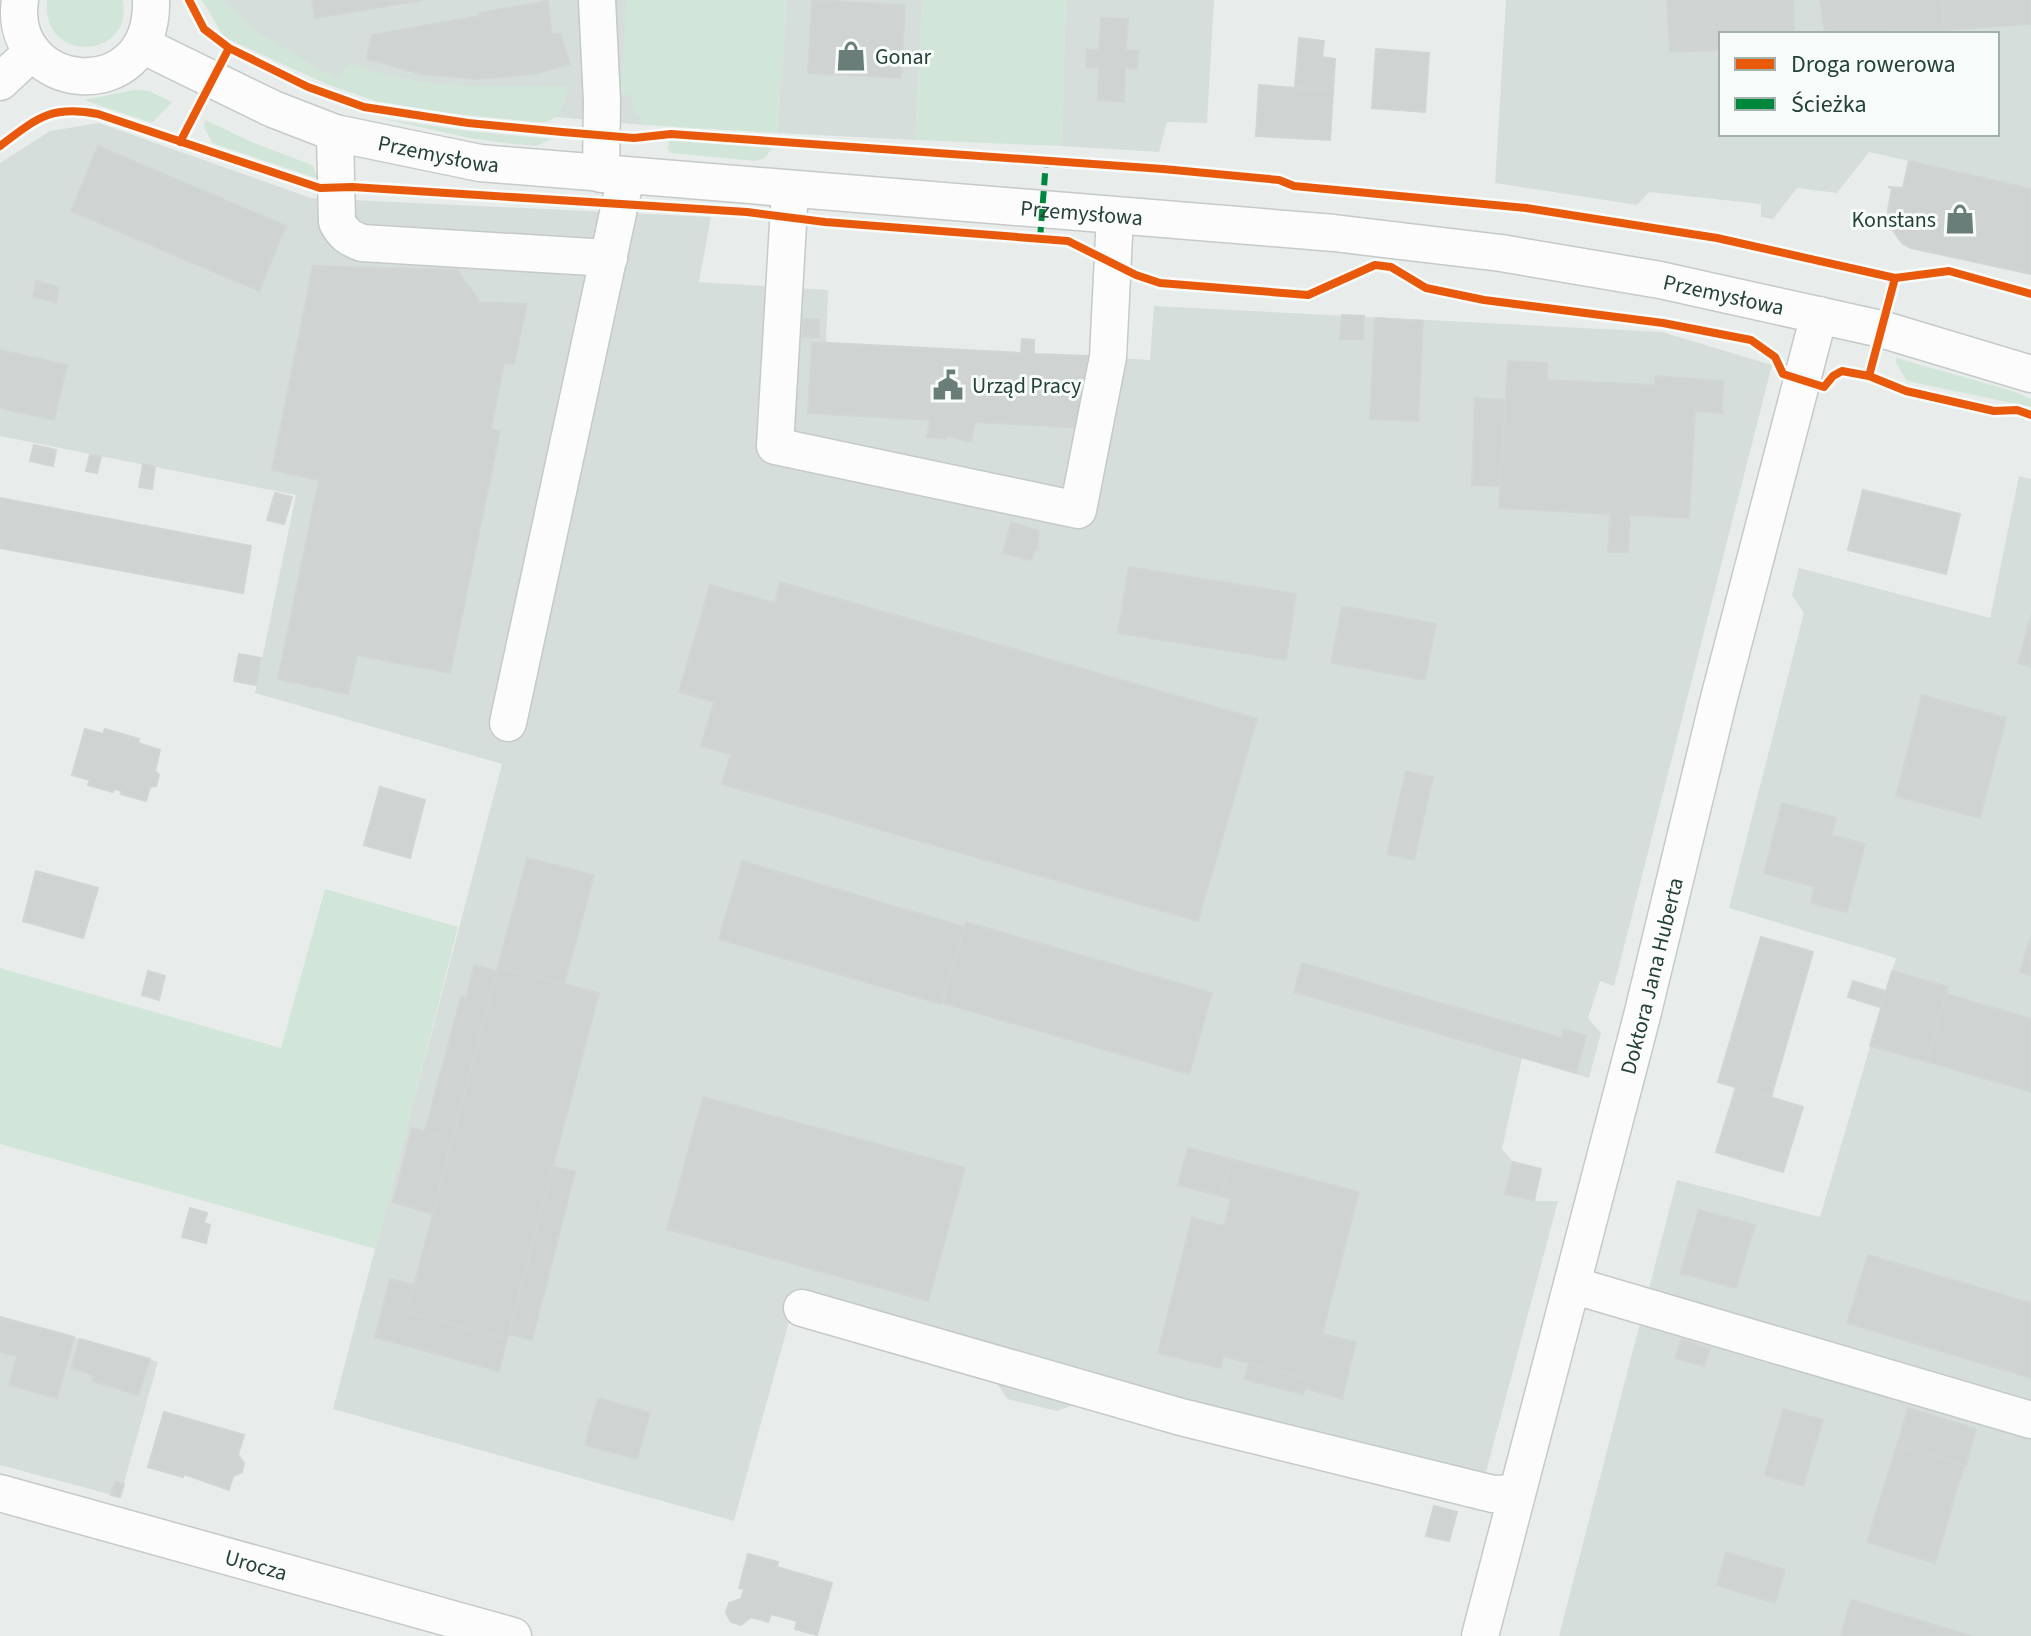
<svg xmlns="http://www.w3.org/2000/svg" width="2031" height="1636" font-family="'Source Sans 3',sans-serif">
<rect width="100%" height="100%" fill="#e8edeb"/>
<path fill="#d6dedb" fill-rule="evenodd" d="M202 0H653L644 125 556 117 546 122H538L457 114 376 101 327 84 224 37Z
M787 0H923L915 140 777 133Z
M1066 0H1214L1207 123 1167 122 1159 152 1061 146Z
M1506 0H2031V274L1911 248 1902 243 1889 225 1888 210 1892 189 1888 187H1903L1909 161 1869 152 1837 193 1797 188 1773 219 1761 217V204L1649 192 1637 205 1495 183ZM1721 34H1997V134H1721Z
M99 123 311 198 711 217 699 282 828 290 826 343 812 342 808 413 930 420 927 436 945 439 946 436 971 442 975 422 1085 428 1088 356 1150 360 1154 306 1662 332 1772 365 1614 986 1600 981 1588 1018 1601 1033 1589 1078 1522 1058 1502 1149 1513 1162 1505 1194 1534 1201H1558L1476 1510 1086 1401 1057 1411 1007 1399 990 1372 790 1318 734 1521 333 1409 502 764 255 693 296 495 0 436V163L50 131Z
M2019 476 2031 479V1636H1559L1677 1180 1820 1217 1896 958 1729 908 1804 613 1792 595 1799 568 1990 618Z
M0 1316 158 1362 120 1497 0 1465Z"/>
<path fill="#d1e6d8" d="M47 0H123C134 61 40 64 47 0Z
M202 0H222L255 30 338 81 349 63C422 91 490 87 566 86 568 105 558 122 538 122L457 114 376 101 327 84 224 37Z
M627 0H787L777 133 644 125 634 110 631 95 620 94Z
M923 0H1066L1061 146 915 140Z
M134 90 149 91 172 102 152 123 84 100Z
M379 118 468 131 552 139 536 146 504 143 470 138Z
M205 120 254 143 312 165 319 179 212 143 204 127Z
M669 140 772 148 765 158 756 161 671 153 668 149Z
M1896 358 2013 391 2031 399V407L1907 381 1896 363Z
M325 889 458 927 376 1249 0 1144V968L281 1048Z"/>
<path fill="#cfd4d2" stroke="#d1d6d4" stroke-width="2" d="M312 0H423L315 18Z
M812 0 905 5 901 78 808 73Z
M1667 0H1793L1794 34H1721V50L1670 52Z
M1820 0H1942L1944 30 1825 34Z
M1942 0H2031V24L1944 30Z
M548 1 552 34 560 33 570 64 533 74 479 79 422 74 367 59 371 35 479 16V13Z
M1101 18 1128 19 1126 50 1138 51 1137 69 1125 68 1124 102 1098 100 1099 68 1086 67 1087 49 1099 50Z
M1299 38 1324 41 1322 57 1335 59 1333 91 1295 87Z
M1376 49 1429 53 1425 112 1372 108Z
M1259 85 1333 91 1330 140 1256 136Z
M98 146 286 226 259 291 71 211Z
M1909 161 2031 189V274L1911 248 1902 243 1889 225 1888 210 1892 188 1888 187 1903 188Z
M313 266 457 270 480 302 527 304 514 364 504 363 491 429 500 431 450 673 357 655 348 694 278 679 319 480 272 470Z
M36 281 59 287 56 302 33 297Z
M1342 315 1364 316 1363 339H1340Z
M1375 318 1423 321 1418 421 1370 419Z
M803 319 819 320V338L803 337Z
M1022 339 1034 340V354L1088 356 1085 428 975 422 971 442 946 436 945 439 927 437 930 420 808 413 812 342 1021 353Z
M0 350 67 365 54 420 0 408Z
M1508 361 1547 363V380L1655 385V376L1723 381 1722 413 1695 411 1689 518 1630 515 1628 552H1608L1610 514 1499 508Z
M1475 398 1505 400 1500 486 1472 485Z
M34 445 56 450 53 466 30 461Z
M90 455 101 456 97 473 86 471Z
M143 464 155 467 152 489 139 487Z
M1863 490 1960 514 1946 574 1848 550Z
M275 493 292 497 284 524 267 520Z
M0 498 251 546 243 593 0 548Z
M1011 522 1039 531 1037 549H1035L1031 560 1003 553Z
M1129 567 1296 594 1286 660 1118 633Z
M780 582 1257 719 1198 921 722 784 731 754 701 746 714 702 679 692 710 585 775 603Z
M1342 606 1436 624 1425 680 1331 663Z
M2031 615V667L2018 663Z
M239 654 261 658 256 685 234 681Z
M1922 695 2006 718 1980 818 1896 796Z
M85 729 103 734 105 729 139 739 138 743 160 750 155 771 159 775 156 786 150 787 146 801 121 794 122 791 114 789 113 792 88 785 90 780 72 775Z
M1406 771 1433 777 1414 860 1387 854Z
M380 787 425 800 410 858 364 845Z
M1782 803 1836 818 1832 835 1865 844 1847 912 1811 903 1815 887 1764 873Z
M527 858 594 875 564 984 498 967Z
M742 861 964 927 941 1004 719 939Z
M36 871 98 888 83 938 23 921Z
M966 922 1212 993 1189 1074 943 1003Z
M2031 936V976L2020 972Z
M1761 937 1813 952 1771 1097 1718 1082Z
M1302 963 1562 1038 1564 1029 1586 1036 1576 1073 1294 992Z
M474 965 497 971 452 1138 425 1131 461 997 466 999Z
M498 967 599 993 507 1339 407 1312Z
M148 971 165 976 159 1000 142 995Z
M1892 971 1948 987 1926 1061 1870 1046Z
M1853 981 1885 991 1880 1007 1848 997Z
M1947 994 2031 1019V1092L1926 1061Z
M1736 1087 1803 1107 1783 1172 1716 1152Z
M703 1097 965 1168 928 1301 667 1229Z
M412 1128 452 1138 433 1214 393 1202Z
M1188 1148 1231 1159 1221 1196 1178 1185Z
M1231 1159 1359 1192 1322 1334 1356 1342 1342 1399 1305 1388 1308 1379 1223 1356 1221 1368 1158 1353 1192 1218 1224 1226 1231 1199 1221 1196Z
M1513 1162 1541 1169 1534 1201 1505 1194Z
M553 1166 575 1172 532 1340 509 1334Z
M190 1208 207 1213 204 1223 210 1225 206 1243 182 1237Z
M1699 1210 1755 1225 1736 1288 1680 1273Z
M1868 1255 2031 1303V1378L1847 1323Z
M390 1279 414 1285 407 1312 507 1339 499 1371 375 1337Z
M0 1317 74 1337 57 1398 9 1385 17 1356 0 1352Z
M80 1339 150 1359 138 1395 92 1381 93 1375 71 1368Z
M1682 1339 1710 1349 1704 1366 1675 1358Z
M1249 1363 1308 1379 1303 1394 1244 1379Z
M598 1398 650 1413 637 1459 585 1445Z
M1908 1408 1976 1429 1966 1466 1897 1445Z
M1783 1409 1823 1420 1803 1486 1765 1475Z
M164 1412 244 1435 238 1455 244 1463 242 1472 233 1476 229 1490 184 1474 183 1477 148 1467Z
M1897 1445 1964 1466 1935 1563 1867 1542Z
M115 1482 124 1484 120 1497 111 1495Z
M1434 1506 1457 1512 1449 1541 1426 1536Z
M1726 1552 1785 1570 1775 1603 1717 1585Z
M748 1554 778 1562 777 1567 832 1583 817 1635 795 1629 797 1621 771 1614 768 1622 751 1617 741 1625 731 1622 726 1613 729 1603 741 1599 744 1589 739 1588Z
M1851 1600 1971 1636H1841Z"/>
<g fill="none" stroke-linecap="round" stroke-linejoin="round">
<g stroke="#c5cac8" stroke-width="39">
<g id="minor">
<path d="M20 0C6 93 154 110 151 0"/>
<path d="M597 0 602 101 601 174"/>
<path id="s1" d="M142 45 273 109 335 133 480 163 1334 233 1501 253 1660 280 1881 329 2031 374"/>
<path d="M0 82 32 52"/>
<path d="M335 133 337 222C343 234 349 238 362 243L609 258"/>
<path d="M790 190 775 446 1078 510 1108 357 1115 216"/>
<path d="M508 723 626 176"/>
<path d="M1572 1285 2031 1420"/>
<path d="M802 1308 1181 1417 1493 1494 1516 1493"/>
<path id="s2" d="M0 1493 513 1636"/>
<path id="s3" d="M1480 1636 1642 1016 1718 702 1819 315"/>
</g>
</g>
<use href="#minor" stroke="#fcfcfc" stroke-width="36"/>
<path stroke="#00873e" stroke-width="6" stroke-dasharray="12 6" stroke-linecap="butt" d="M1040 239 1046 161"/>
<g stroke="#f7fbf9" stroke-width="13">
<path id="cycleway" d="M189 0 204 29 229 48 308 87 364 107 468 123 562 132 634 138 671 134 1163 169 1279 180 1294 186 1526 208 1717 238 1895 278 1949 271 2031 294
M180 142 229 48
M0 146C37 118 51 105 98 114L320 188 352 187 747 212 825 222 1068 241 1136 275 1160 283 1308 295 1375 265 1391 267 1426 288 1484 300 1663 323 1751 340 1775 357 1783 374 1824 387 1833 376 1842 371 1869 376 1906 391 1994 411 2017 410 2031 415
M1869 376 1895 278"/>
</g>
<use href="#cycleway" stroke="#e8590c" stroke-width="8"/>
</g>
<defs>
<g id="shop-bare" transform="scale(2.4)"><path d="M-5-2.5h2.3a2.7 3.5 0 0 1 5.4 0H5L5.5 6h-11ZM-1.5-2.5h3a1.5 2.3 0 0 0-3 0Z" fill="#697e78" stroke="#f7fbf9" stroke-width="2.5" paint-order="stroke"/></g>
<g id="civic-bare" transform="scale(2.4)"><path d="M-.6-6.5H3V-4.5H.6V-3L4-1V1h2V6H-6V1h2V-1L-.6-3ZM-1.2 2.5V6h2.4V2.5Z" fill="#697e78" stroke="#f7fbf9" stroke-width="2.5" paint-order="stroke"/></g>
</defs>
<g fill-rule="evenodd">
<use href="#shop-bare" x="851" y="56"/>
<use href="#shop-bare" x="1960" y="219"/>
<use href="#civic-bare" x="948" y="385"/>
</g>
<g text-anchor="middle" stroke-width="6" stroke-linejoin="round" paint-order="stroke">
<g font-size="22" fill="#24423a" stroke="#f7fbf9" text-anchor="start">
<text x="875" y="64">Gonar</text>
<text x="1936" y="227" text-anchor="end">Konstans</text>
<text x="972" y="393">Urząd Pracy</text>
</g>
<g font-size="22" fill="#24423a" stroke="#f7fbf9">
<text dy="8" stroke="none"><textPath href="#s1" startOffset="318">Przemysłowa</textPath></text>
<text dy="8" stroke="none"><textPath href="#s1" startOffset="964">Przemysłowa</textPath></text>
<text dy="8" stroke="none"><textPath href="#s1" startOffset="1612">Przemysłowa</textPath></text>
<text dy="8" stroke="none"><textPath href="#s3" startOffset="682">Doktora Jana Huberta</textPath></text>
<text dy="8" stroke="none"><textPath href="#s2" startOffset="266">Urocza</textPath></text>
</g>
</g>
<rect x="1719" y="32" width="280" height="104" fill="#f7fbf9" stroke="#a3b1ad" stroke-width="2"/>
<rect x="1735" y="58" width="40" height="12" fill="#e8590c" stroke="#a3b1ad" stroke-width="2"/>
<text x="1791" y="72" font-size="24" fill="#24423a">Droga rowerowa</text>
<rect x="1735" y="98" width="40" height="12" fill="#00873e" stroke="#a3b1ad" stroke-width="2"/>
<text x="1791" y="112" font-size="24" fill="#24423a">Ścieżka</text>
</svg>
